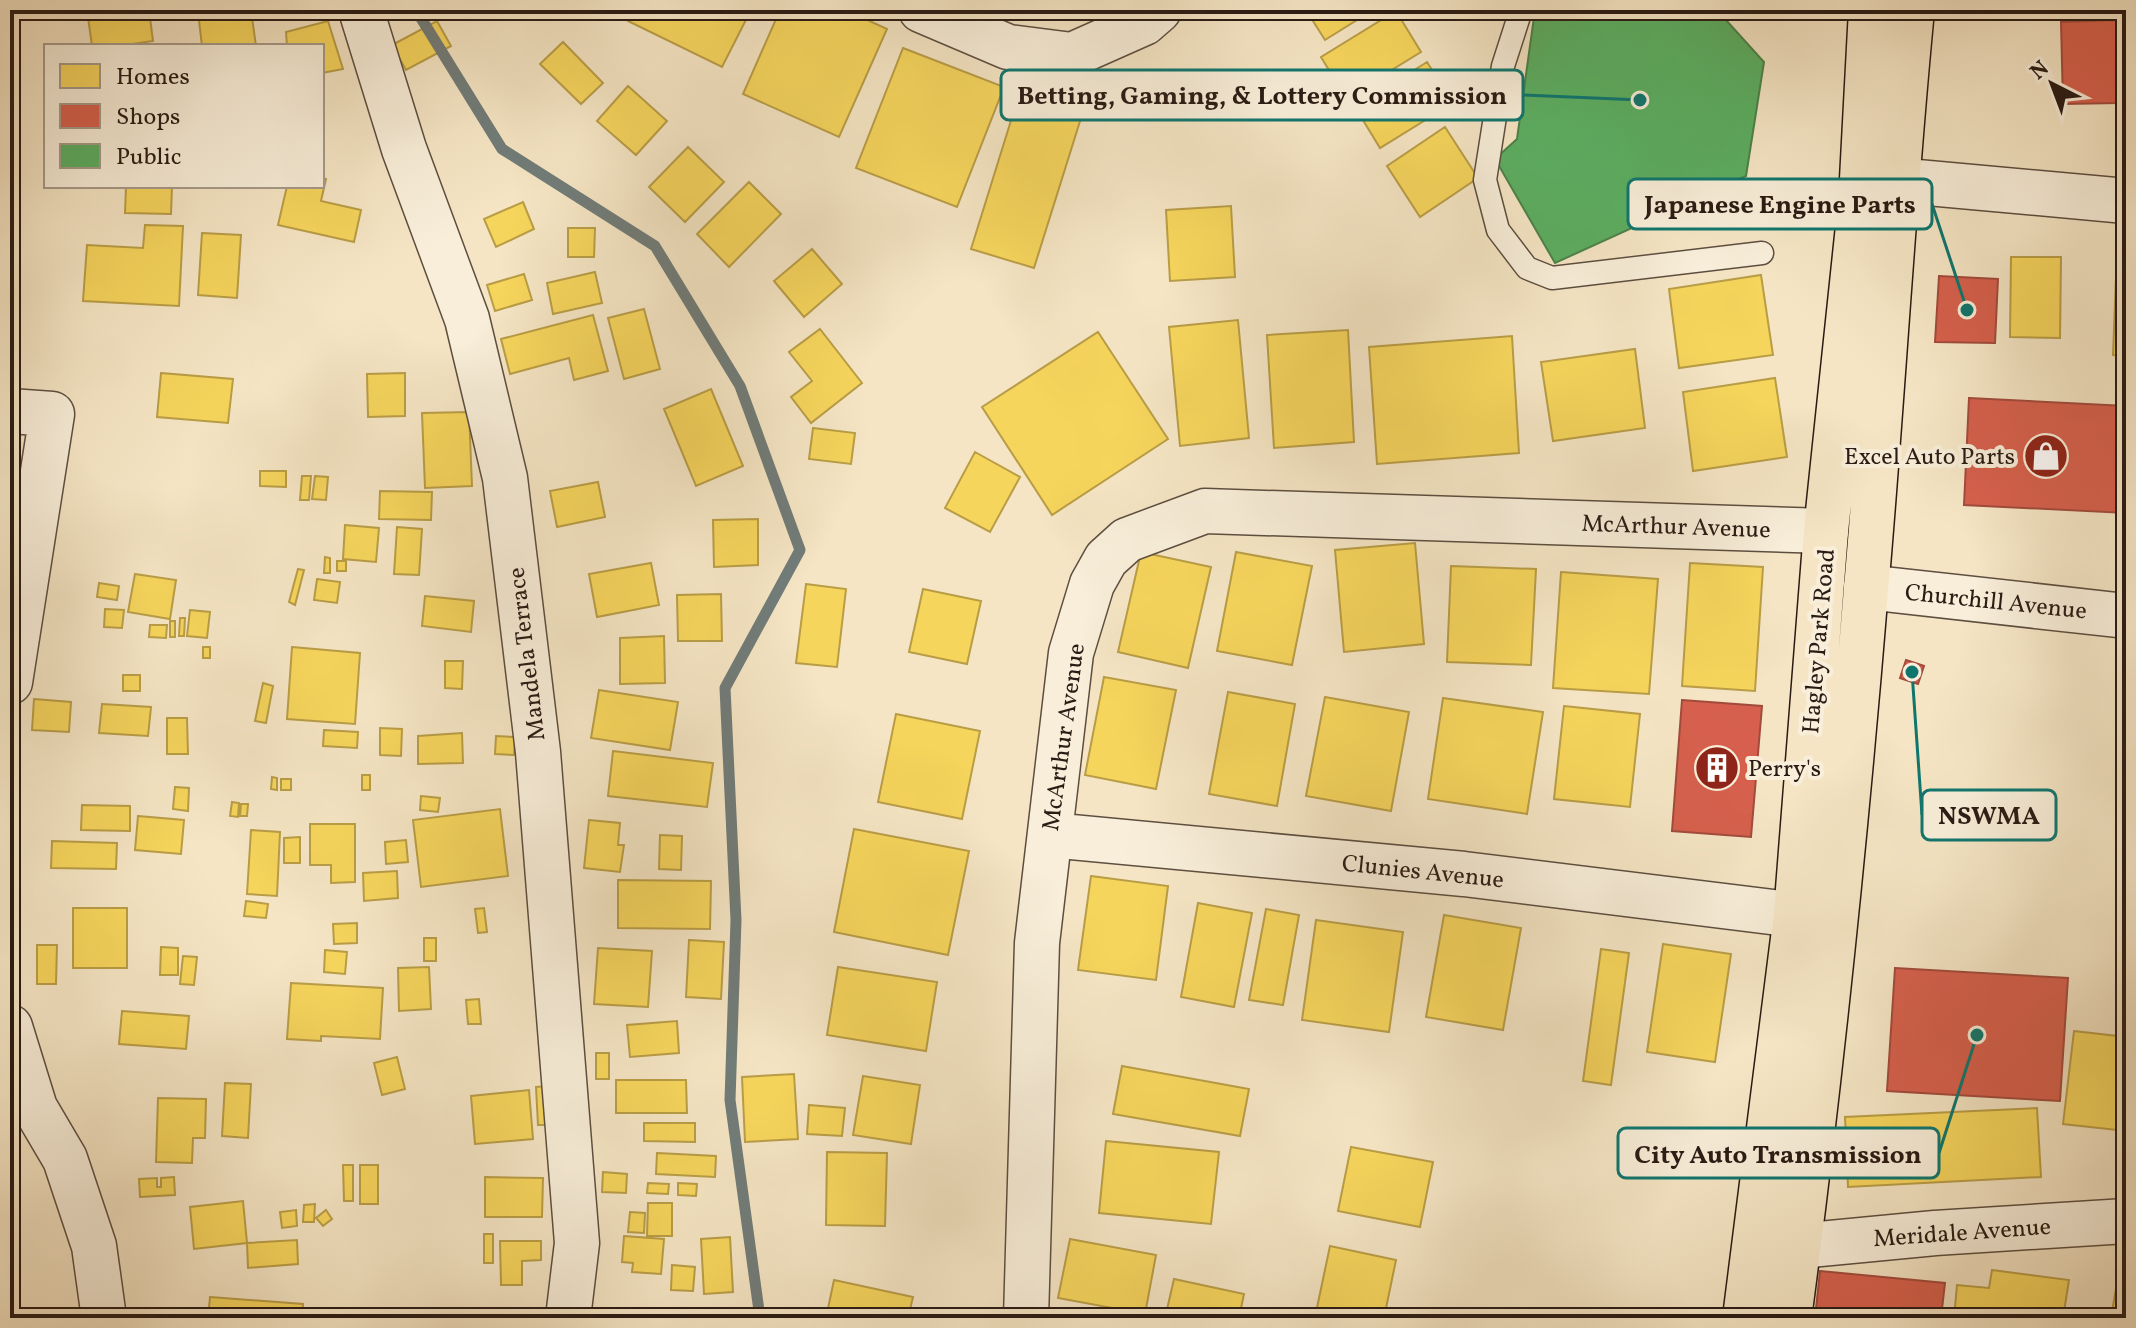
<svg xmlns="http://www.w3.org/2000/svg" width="2136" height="1328" font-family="Vollkorn,serif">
<rect width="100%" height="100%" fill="#f5e5c4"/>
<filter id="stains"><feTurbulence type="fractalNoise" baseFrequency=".0025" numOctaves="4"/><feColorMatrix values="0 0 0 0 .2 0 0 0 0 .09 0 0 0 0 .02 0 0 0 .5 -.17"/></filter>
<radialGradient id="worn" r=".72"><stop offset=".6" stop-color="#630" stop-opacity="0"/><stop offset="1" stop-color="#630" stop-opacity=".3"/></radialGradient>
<path fill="#f6d55c" stroke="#b99d46" stroke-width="2" d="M87 10H149L153 41 119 46H92Z
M214 10H251L256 46H202L198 12Z
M382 10H407L385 19Z
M634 10H751L722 67 628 21Z
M780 10H846L887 29 839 137 743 94Z
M1306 10H1373L1325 40Z
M1396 11 1421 52 1346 98 1321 57Z
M328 21 343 69 322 73V46H287L286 32Z
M437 21 451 46 406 70 392 45Z
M563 42 603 83 581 104 540 64Z
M903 48 1004 87 957 207 856 168Z
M1427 62 1453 103 1380 148 1355 107Z
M628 86 667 121 636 155 597 121Z
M1018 98 1081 118 1034 268 971 249Z
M1445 127 1478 178 1420 217 1387 166Z
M688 147 724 182 685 222 649 187Z
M322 178 326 179 321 201 361 210 354 242 278 225 287 186H322Z
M749 182 781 214 729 267 697 234Z
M126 186H172L171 214 125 213Z
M523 202 534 229 496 247 484 219Z
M1231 206 1235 277 1170 281 1166 210Z
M145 225 183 226 179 306 83 301 87 245 143 248Z
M568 228H595L594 257H568Z
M10 230H19L12 316H10Z
M202 233 241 235 237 298 198 295Z
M812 249 842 284 804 317 774 281Z
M2117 251H2126V356L2113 355Z
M2011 257H2061L2060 338 2010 337Z
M595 272 602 303 553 314 547 283Z
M524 274 532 300 495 311 487 285Z
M1761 275 1773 355 1679 368 1669 289Z
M644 309 660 369 624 379 608 318Z
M593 315 608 371 574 380 569 358 510 374 501 339Z
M1238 320 1249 438 1180 446 1169 327Z
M820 329 862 383 811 423 791 397 812 381 789 352Z
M1348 330 1354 442 1274 448 1267 335Z
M1098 332 1168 439 1052 515 982 407Z
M1512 336 1519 453 1377 464 1369 347Z
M1635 349 1645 428 1553 441 1541 362Z
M161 373 233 379 228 423 157 417Z
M405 373V416L368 417 367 374Z
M1775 378 1787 457 1693 471 1683 392Z
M711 389 743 466 696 486 664 409Z
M469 412 472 486 425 488 422 413Z
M813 428 855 433 851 464 809 459Z
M975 452 1020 477 990 532 945 508Z
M260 471H286V487L260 486Z
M302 476H311L309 500H300Z
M315 476 328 477 326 500 312 499Z
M598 482 605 517 557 527 550 491Z
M380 491 432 492 431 520 379 519Z
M758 519V565L714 567 713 520Z
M345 525 379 528 376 562 343 559Z
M397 527 422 529 419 575 394 574Z
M1415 543 1424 644 1344 652 1335 550Z
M1141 552 1211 567 1188 668 1118 652Z
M1236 552 1312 566 1292 665 1217 651Z
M325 557 330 558V573H324Z
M337 561H346V571H337Z
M651 563 659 605 597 617 589 574Z
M1690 563 1763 567 1755 691 1682 686Z
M1451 566 1536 569 1531 665 1447 662Z
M298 569 304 570 295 605 289 602Z
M1561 572 1658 579 1649 694 1553 688Z
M135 574 176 580 170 619 128 612Z
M317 579 340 582 337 603 314 600Z
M99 583 119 586 117 600 97 597Z
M806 584 846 589 837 667 796 663Z
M923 589 981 601 967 664 909 652Z
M721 594 722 641H678L677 595Z
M425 596 474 601 471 632 422 626Z
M105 609 124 610 122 628 104 627Z
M190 610 210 612 207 638 187 636Z
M180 618H185L184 636H179Z
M170 621H175V637H170Z
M150 625H167L166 638 149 637Z
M664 636 665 683 620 684V638Z
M203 647H210V658H203Z
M292 647 360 653 355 724 287 719Z
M445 661H463L462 689 445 688Z
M123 675H140V691H123Z
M1104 677 1176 690 1156 789 1085 775Z
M263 683 273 686 266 723 255 721Z
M599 690 678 702 670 750 591 738Z
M1228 692 1295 704 1277 806 1209 794Z
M1325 697 1409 712 1391 811 1306 796Z
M1443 698 1543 712 1527 814 1428 799Z
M34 699 71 702 69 732 32 730Z
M102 704 151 707 148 736 99 733Z
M1564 706 1640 714 1630 807 1554 799Z
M896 714 980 731 962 819 878 802Z
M167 718H187L188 754H167Z
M380 728 402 729 401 756 380 755Z
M324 730 358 732 357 748 323 746Z
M462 733 463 763 418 764V736Z
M496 736 515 737 514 755 495 754Z
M613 751 713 763 707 807 608 796Z
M362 775H370V790H362Z
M272 777 277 778V790L271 789Z
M281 779H291V790H281Z
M175 787 189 788 188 811 173 809Z
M421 796 440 798 438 812 420 810Z
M232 802 239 803 238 817 230 816Z
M241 804H248L247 816H240Z
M82 805 130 806V831L81 830Z
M500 809 508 876 421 887 413 820Z
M138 816 184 820 181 854 135 850Z
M589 820 620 823 618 845H624L620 872 584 868Z
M310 824H355V882L331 883V865H310Z
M854 829 969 851 948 955 834 932Z
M251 830 280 832 277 896 247 894Z
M660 835 682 836 681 870 659 869Z
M300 837V863H284V838Z
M406 840 408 862 386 864 385 842Z
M52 841 117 843 116 869 51 868Z
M397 871 398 898 364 901 363 873Z
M1091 876 1168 886 1156 980 1078 970Z
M618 880 711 881 710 929 618 928Z
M246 901 268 904 266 918 244 916Z
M1198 903 1252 913 1234 1007 1181 997Z
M73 908H127V968H73Z
M484 908 487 932 478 933 475 909Z
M1266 909 1299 915 1283 1005 1249 1000Z
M1444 915 1521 928 1503 1030 1426 1017Z
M1316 920 1403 932 1389 1032 1302 1020Z
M357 923V943L334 944 333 924Z
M424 938H436V961H424Z
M689 940 724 942 721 999 686 997Z
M1663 944 1731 954 1715 1062 1647 1052Z
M37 945H57L56 984H37Z
M161 947 178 948V975H160Z
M598 948 652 951 648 1007 594 1004Z
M1601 949 1629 953 1611 1085 1583 1081Z
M325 950 347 952 345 974 324 972Z
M183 956 197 957 194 985 180 984Z
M429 967 431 1009 399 1011 398 968Z
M838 967 937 982 926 1051 827 1035Z
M291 983 383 988 380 1039 321 1036V1041L287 1039Z
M479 999 481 1024H468L466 1000Z
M122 1011 189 1016 186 1049 119 1044Z
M677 1021 679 1053 630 1057 627 1025Z
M2074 1031 2126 1037V1131L2063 1124Z
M596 1053H609V1079H596Z
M397 1057 405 1089 382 1095 374 1063Z
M1122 1066 1249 1089 1240 1136 1113 1114Z
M794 1074 798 1139 745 1142 742 1077Z
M863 1076 920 1085 911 1144 853 1135Z
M616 1080H686L687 1113H616Z
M225 1083 251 1084 248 1138 222 1136Z
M549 1086 551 1125H538L536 1087Z
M529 1090 533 1139 475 1144 471 1096Z
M158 1098 206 1099 205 1138H193L192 1163 156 1162Z
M809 1105 845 1108 842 1136 807 1134Z
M2037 1108 2041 1177 1848 1187 1845 1117Z
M644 1123H695V1142L644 1141Z
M1106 1141 1219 1152 1211 1224 1099 1213Z
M1351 1147 1433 1162 1420 1227 1338 1211Z
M827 1152 887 1153 885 1226 826 1225Z
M657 1153 716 1156 715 1177 656 1174Z
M343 1165H353V1201H344Z
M360 1165H378V1204H360Z
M603 1172 627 1174 626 1193 602 1192Z
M174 1177 175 1195 140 1197 139 1179 157 1178V1187H161V1178Z
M485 1177 543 1178 542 1217H485Z
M648 1183 669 1184 668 1194 647 1193Z
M678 1183 697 1184 696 1196 678 1195Z
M243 1201 247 1243 194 1249 190 1207Z
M648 1203H672V1236H647Z
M315 1204 314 1222H303L304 1205Z
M296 1210 297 1226 282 1228 280 1212Z
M326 1210 332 1219 323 1226 316 1218Z
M630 1212 645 1213 644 1233 628 1232Z
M484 1234H493V1263H484Z
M624 1236 664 1239 661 1274 632 1272 633 1263 622 1262Z
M730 1237 733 1292 704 1294 701 1239Z
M1070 1239 1156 1255 1145 1314 1058 1298Z
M297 1240 298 1264 248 1268 247 1243Z
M500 1241H541V1260L522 1261V1285H501Z
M1330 1246 1396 1260 1384 1318 1315 1317Z
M672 1265 695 1267 693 1291 671 1290Z
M1992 1270 2069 1280 2063 1318H1954L1957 1285 1989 1288Z
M2118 1276 2126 1277V1318H2111Z
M10 1278H16V1318H10Z
M1174 1279 1244 1294 1239 1318H1165Z
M834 1280 913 1297 908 1318H826Z
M210 1297 303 1304 302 1318H208Z
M492 1310 539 1318H490Z
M1081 1313 1110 1318H1080Z"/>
<path fill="#d6604d" stroke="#a24b3c" stroke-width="2" d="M2117 20 2118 103 2063 104 2061 22Z
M1939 276 1998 279 1995 343 1935 342Z
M1969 398 2126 406V513L1964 505Z
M1906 660 1924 666 1918 684 1900 678Z
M1682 700 1762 706 1751 837 1672 831Z
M1895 968 2068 978 2060 1101 1887 1091Z
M1820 1271 1945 1283 1941 1318H1815Z"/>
<path fill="#5aae61" stroke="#4c824a" stroke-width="2" d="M1535 10H1717L1764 62 1746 176 1555 263 1495 159 1517 139Z"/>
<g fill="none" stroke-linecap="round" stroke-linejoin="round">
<path stroke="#717c79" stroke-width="11" d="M416 10 502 149 655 246 740 386 800 550 725 688 736 920 730 1100 760 1318"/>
<g stroke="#5d4e40" stroke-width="25">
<path id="service" d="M1521 10 1503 66 1485 180 1498 230 1527 268 1552 278 1762 253"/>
</g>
<g stroke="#5d4e40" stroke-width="47">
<path id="minor" d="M361 10 404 149 467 319 505 478 538 752 577 1243 568 1318
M921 10 1008 47 1072 55 1144 23 1159 10
M1895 180 2126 201
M10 411 52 414 10 682
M1866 587 2126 616
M1050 835 1464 874 1796 915
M10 1027 35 1108 65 1159 94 1246 104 1318
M1799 1246 1935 1233 2126 1221
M1026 1318 1037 943 1071 653 1092 584 1106 559 1127 540 1205 511 1826 531"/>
</g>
<g stroke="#2a1b14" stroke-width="47">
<path id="primary" d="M1745 1318 1796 915 1826 531 1861 198 1871 10
M1789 1318C1821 1076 1846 833 1866 589 1883 396 1893 203 1912 10"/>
</g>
<use href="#service" stroke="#f8eed9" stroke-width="22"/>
<use href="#minor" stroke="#f8eed9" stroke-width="44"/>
<use href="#primary" stroke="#f5e5c4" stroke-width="44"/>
</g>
<defs>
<g id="shop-disc" transform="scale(2.3)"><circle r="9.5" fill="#8f2418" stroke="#f8eed9"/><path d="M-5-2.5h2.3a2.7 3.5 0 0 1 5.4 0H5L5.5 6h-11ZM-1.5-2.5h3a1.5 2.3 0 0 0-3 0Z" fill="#fff"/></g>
<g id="building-disc" transform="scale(2.3)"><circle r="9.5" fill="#8f2418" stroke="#f8eed9"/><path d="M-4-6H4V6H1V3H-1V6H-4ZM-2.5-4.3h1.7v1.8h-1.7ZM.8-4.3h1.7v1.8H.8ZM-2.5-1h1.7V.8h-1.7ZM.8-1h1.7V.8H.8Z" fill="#fff"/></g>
</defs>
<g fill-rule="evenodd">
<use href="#shop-disc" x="2046" y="456"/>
<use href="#building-disc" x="1717" y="768"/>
</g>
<g text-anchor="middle" stroke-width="8" stroke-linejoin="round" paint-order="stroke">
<g font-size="24" fill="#2a1b14" stroke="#f8eed9" text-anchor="end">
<text x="2015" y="464">Excel Auto Parts</text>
<text x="1748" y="776" text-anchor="start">Perry's</text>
</g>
<g font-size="24" fill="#2a1b14" stroke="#f8eed9">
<text transform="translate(1676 526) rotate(2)" y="8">McArthur Avenue</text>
<text transform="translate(1996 601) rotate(6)" y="8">Churchill Avenue</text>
<text transform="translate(1818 641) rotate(-85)" y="8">Hagley Park Road</text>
<text transform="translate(526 654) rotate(-97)" y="8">Mandela Terrace</text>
<text transform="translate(1063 737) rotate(-82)" y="8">McArthur Avenue</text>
<text transform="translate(1423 871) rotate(6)" y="8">Clunies Avenue</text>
<text transform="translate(1962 1232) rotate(-4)" y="8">Meridale Avenue</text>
</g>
</g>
<path fill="none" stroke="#0f766e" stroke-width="3" d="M1640 100L1523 95M1967 310L1932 204M1912 672L1922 815M1977 1035L1939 1153"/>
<g fill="#0f766e" stroke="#f8eed9" stroke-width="3">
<circle cx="1640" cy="100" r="8"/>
<circle cx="1967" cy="310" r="8"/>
<circle cx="1912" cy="672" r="8"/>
<circle cx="1977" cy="1035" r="8"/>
</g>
<g fill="#f8eed9" stroke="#0f766e" stroke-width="3">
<rect x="1001" y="70" width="522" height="50" rx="8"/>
<rect x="1628" y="179" width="304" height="50" rx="8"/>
<rect x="1922" y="790" width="134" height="50" rx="8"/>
<rect x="1618" y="1128" width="321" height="50" rx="8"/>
</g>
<g font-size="26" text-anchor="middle" font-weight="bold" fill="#2a1b14">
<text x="1262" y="104">Betting, Gaming, &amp; Lottery Commission</text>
<text x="1780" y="213">Japanese Engine Parts</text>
<text x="1989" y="824">NSWMA</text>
<text x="1778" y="1163">City Auto Transmission</text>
</g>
<rect width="2136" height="1328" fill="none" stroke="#f5e5c4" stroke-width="40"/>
<rect x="12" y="12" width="2112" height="1304" fill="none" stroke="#2a1b14" stroke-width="4"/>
<rect x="20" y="20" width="2096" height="1288" fill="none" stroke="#2a1b14" stroke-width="2"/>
<rect x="44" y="44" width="280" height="144" fill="#f8eed9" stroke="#a69a8a" stroke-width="2"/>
<rect x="60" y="64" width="40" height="24" fill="#f6d55c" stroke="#a69a8a" stroke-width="2"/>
<text x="116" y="84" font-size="24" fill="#2a1b14">Homes</text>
<rect x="60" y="104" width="40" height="24" fill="#d6604d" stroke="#a69a8a" stroke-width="2"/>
<text x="116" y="124" font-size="24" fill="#2a1b14">Shops</text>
<rect x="60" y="144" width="40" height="24" fill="#5aae61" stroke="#a69a8a" stroke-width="2"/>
<text x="116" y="164" font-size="24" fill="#2a1b14">Public</text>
<g transform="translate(2052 84) rotate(318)" stroke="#f8eed9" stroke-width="6" paint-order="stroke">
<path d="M0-6L14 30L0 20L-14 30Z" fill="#2a1b14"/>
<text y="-12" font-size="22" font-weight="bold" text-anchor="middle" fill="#2a1b14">N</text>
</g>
<rect width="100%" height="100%" filter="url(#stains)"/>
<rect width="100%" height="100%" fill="url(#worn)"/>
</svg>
